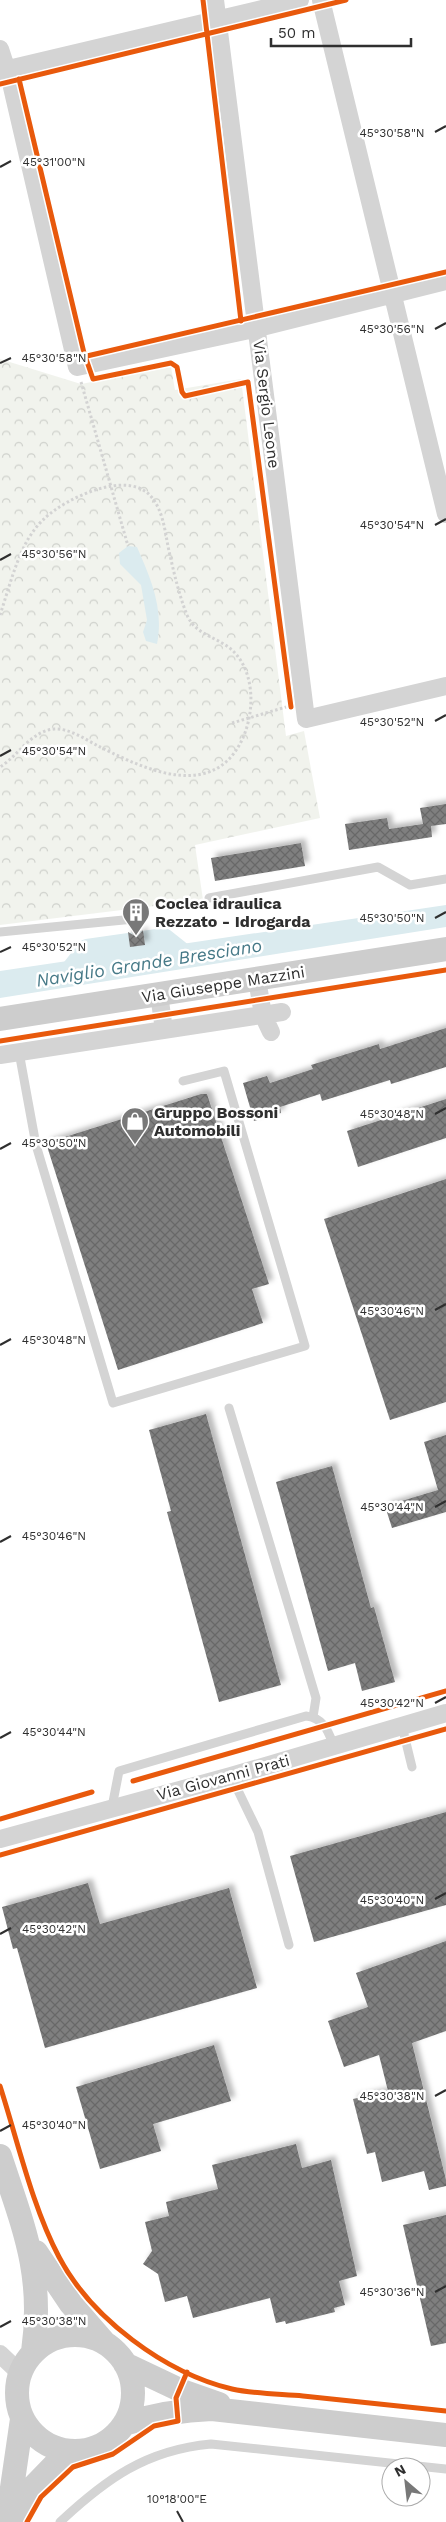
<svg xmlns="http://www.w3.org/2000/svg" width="446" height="2522" font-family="'Work Sans',sans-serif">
<defs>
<pattern id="park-crowns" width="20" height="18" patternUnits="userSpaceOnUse" patternTransform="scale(1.25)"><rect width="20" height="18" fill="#f1f3ed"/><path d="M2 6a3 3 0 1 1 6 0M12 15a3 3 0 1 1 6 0" fill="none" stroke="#cfd1cc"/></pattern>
<pattern id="building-cross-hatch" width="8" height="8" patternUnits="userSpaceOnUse" patternTransform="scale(1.25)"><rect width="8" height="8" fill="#7f7f7f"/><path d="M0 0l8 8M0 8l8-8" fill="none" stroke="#686868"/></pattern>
<filter id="shadow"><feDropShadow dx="4.5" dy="-4.5" stdDeviation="2.5" flood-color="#0004"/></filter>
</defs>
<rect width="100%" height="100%" fill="#fff"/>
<path fill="url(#park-crowns)" d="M0 359 81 384 171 367 175 390 241 379 286 736 304 731 320 818 195 845 203 900 0 925Z"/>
<path fill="#dbebef" d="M128 546 137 547C151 579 164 609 157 644L146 641 143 632 147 620 141 585 120 564 119 553Z
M446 905V927L0 998V971Z"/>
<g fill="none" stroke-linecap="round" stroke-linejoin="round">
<path stroke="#dbebef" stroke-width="20" d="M66 976 87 949 164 938 188 957"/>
</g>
<path fill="url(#building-cross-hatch)" filter="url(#shadow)" d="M446 804V824L431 826 432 837 349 850 345 824 387 818 389 829 423 824 420 808Z
M301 843 305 866 215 881 211 858Z
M143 930 145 945 130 947 128 932 137 937Z
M446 1028V1067L391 1084 390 1080 322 1101 320 1094 280 1107 281 1113 254 1121 243 1083 267 1076 270 1083 313 1069 311 1065 379 1044 380 1049Z
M201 1094H207L269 1284 252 1289 263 1323 118 1370 46 1143Z
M446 1099V1138L358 1167 347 1131Z
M446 1179V1402L390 1420 324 1219Z
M206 1414 281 1685 219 1702 167 1512 171 1511 149 1430Z
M446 1435V1512L392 1528 385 1506 438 1490 424 1442Z
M332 1466 371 1608 374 1607 395 1682 362 1691 355 1663 328 1671 276 1482Z
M446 1812V1905L314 1942 290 1856Z
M88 1883 100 1924 229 1888 257 1988 45 2048 17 1948 13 1949 2 1907Z
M446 1941V2031L412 2043 446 2180V2186L429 2190 424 2171 382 2182 375 2152 367 2154 353 2099 388 2091 379 2055 344 2067 328 2021 368 2007 356 1973Z
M214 2045 231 2101 153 2124 161 2151 100 2169 76 2087Z
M296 2144 302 2168 331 2160 357 2276 339 2281 345 2305 334 2308 335 2312 286 2324 285 2321 276 2323 270 2298 193 2318 187 2296 165 2302 158 2274 143 2264 152 2251 145 2222 169 2216 166 2202 218 2189 212 2165Z
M446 2215V2343L431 2346 403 2225Z"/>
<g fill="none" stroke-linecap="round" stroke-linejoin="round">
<path stroke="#d3d3d3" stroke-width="3" stroke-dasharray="2.5 2.5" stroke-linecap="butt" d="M81 382 128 546
M0 615C8 591 15 563 27 541 31 534 38 524 44 519 65 498 131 467 153 499 164 514 165 533 169 551 174 573 179 595 187 615 196 636 219 637 233 651 261 678 254 736 227 761 191 794 133 763 98 746 85 739 69 728 54 729 31 731 18 756 0 767
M232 723 286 707"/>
<path stroke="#d4d4d4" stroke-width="9" d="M209 898 378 867 410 885 446 879
M0 932 134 919 136 931
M19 1052 36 1145 113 1403 305 1346 224 1071 183 1081
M229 1408 316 1698 313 1717
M402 1726 412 1767
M231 1776 258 1832 289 1945
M112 1807 119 1771 306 1716C324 1718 328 1731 334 1746
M60 2522C106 2479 146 2450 211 2444L446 2469"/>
<path stroke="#d4d4d4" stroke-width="18" d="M215 0 306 719 446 686
M321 0 446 514
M0 49 11 83 77 367 258 328 446 281
M0 71 300 0
M257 979 263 1015 271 1032
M159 994 164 1030
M0 1055 282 1012
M0 1839 231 1776 446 1713
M0 2354 20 2373"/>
<path stroke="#cdcdcd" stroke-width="24" d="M0 1019 446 949
M0 2156C24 2229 44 2274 33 2352
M36 2252 71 2304 104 2342
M17 2393a58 58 0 1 1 116 0a58 58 0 1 1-116 0Z
M125 2364 182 2391 219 2404
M124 2424C153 2415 181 2410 212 2409L446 2435
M11 2518 34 2486 68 2451
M7 2522 22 2419"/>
<g stroke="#fff" stroke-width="8">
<path id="cycleway" d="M203 0 241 321
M19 79 84 353 93 379 171 363 177 367 182 392 185 396 248 382 291 707
M0 84 346 0
M87 356 446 272
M0 1041 446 970
M133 1781 446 1691
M0 1819 92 1792
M0 1855 446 1729
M0 2086C18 2142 32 2206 59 2257 91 2318 165 2373 232 2389 254 2394 280 2394 303 2396 351 2401 398 2406 446 2411
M27 2522 41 2497 73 2467 113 2454 154 2426 178 2421 176 2398 187 2372"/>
</g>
<use href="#cycleway" stroke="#e8590c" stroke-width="5"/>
</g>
<path fill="none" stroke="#2f2f2f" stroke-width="2" d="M435 132 446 126M0 167 11 161M435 329 446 323M0 363 11 358M435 525 446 519M0 560 11 554M435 721 446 715M0 756 11 750M435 918 446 912M0 952 11 947M435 1114 446 1108M0 1149 11 1143M435 1310 446 1304M0 1345 11 1339M435 1507 446 1501M0 1542 11 1536M435 1703 446 1697M0 1738 11 1732M435 1899 446 1893M0 1934 11 1928M435 2096 446 2090M0 2131 11 2125M435 2292 446 2286M0 2327 11 2321M177 2511 183 2522"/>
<defs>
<g id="building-pin" transform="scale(1.4375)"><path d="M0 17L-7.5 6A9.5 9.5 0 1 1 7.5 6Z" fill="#787878" stroke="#fff"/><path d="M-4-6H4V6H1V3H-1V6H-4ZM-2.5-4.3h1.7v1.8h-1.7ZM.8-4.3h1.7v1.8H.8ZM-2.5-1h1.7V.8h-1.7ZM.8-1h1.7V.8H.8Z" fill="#fff"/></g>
<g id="shop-pin" transform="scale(1.4375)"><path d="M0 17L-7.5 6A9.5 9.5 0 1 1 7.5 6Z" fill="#787878" stroke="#fff"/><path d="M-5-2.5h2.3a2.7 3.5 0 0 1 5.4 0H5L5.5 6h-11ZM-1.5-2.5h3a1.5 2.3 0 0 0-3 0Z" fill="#fff"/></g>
</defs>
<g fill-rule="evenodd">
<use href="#building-pin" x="136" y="912"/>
<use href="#shop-pin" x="135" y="1121"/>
</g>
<g text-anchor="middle" stroke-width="5" stroke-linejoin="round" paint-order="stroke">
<g font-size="16" fill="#2f2f2f" stroke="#fff">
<text transform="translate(267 404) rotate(83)" y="6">Via Sergio Leone</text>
<text transform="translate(223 984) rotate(-9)" y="6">Via Giuseppe Mazzini</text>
<text transform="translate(223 1777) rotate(-15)" y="6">Via Giovanni Prati</text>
</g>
<g font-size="16" font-weight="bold" fill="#2f2f2f" stroke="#fff" text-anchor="start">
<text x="155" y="909">Coclea idraulica<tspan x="155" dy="18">Rezzato - Idrogarda</tspan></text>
<text x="154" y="1118">Gruppo Bossoni<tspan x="154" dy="18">Automobili</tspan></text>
</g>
<g font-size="18" font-style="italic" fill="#467987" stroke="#fff">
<text transform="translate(149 963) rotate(-9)" y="6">Naviglio Grande Bresciano</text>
</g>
</g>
<g font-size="12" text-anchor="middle" fill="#2f2f2f" stroke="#fff" stroke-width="5" stroke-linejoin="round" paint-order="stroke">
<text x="392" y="137">45°30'58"N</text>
<text x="54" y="166">45°31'00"N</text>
<text x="392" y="333">45°30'56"N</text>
<text x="54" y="362">45°30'58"N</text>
<text x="392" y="529">45°30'54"N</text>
<text x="54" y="558">45°30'56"N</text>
<text x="392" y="726">45°30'52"N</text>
<text x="54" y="755">45°30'54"N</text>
<text x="392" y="922">45°30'50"N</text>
<text x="54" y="951">45°30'52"N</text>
<text x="392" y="1118">45°30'48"N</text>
<text x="54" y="1147">45°30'50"N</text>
<text x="392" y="1315">45°30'46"N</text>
<text x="54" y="1344">45°30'48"N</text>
<text x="392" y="1511">45°30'44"N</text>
<text x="54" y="1540">45°30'46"N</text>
<text x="392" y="1707">45°30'42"N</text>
<text x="54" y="1736">45°30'44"N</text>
<text x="392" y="1904">45°30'40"N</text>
<text x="54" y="1933">45°30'42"N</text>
<text x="392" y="2100">45°30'38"N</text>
<text x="54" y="2129">45°30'40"N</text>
<text x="392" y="2296">45°30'36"N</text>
<text x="54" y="2325">45°30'38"N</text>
<text x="177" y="2503">10°18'00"E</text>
</g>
<g transform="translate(406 2482) rotate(332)"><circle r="24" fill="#ffffff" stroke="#acacac"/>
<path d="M0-4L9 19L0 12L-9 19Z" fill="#787878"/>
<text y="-8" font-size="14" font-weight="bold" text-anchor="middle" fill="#2f2f2f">N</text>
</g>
<path d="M271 38v8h140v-8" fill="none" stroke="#2f2f2f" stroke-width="2.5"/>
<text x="278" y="38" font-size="15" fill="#2f2f2f" stroke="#ffffff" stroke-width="4" paint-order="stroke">50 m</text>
</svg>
